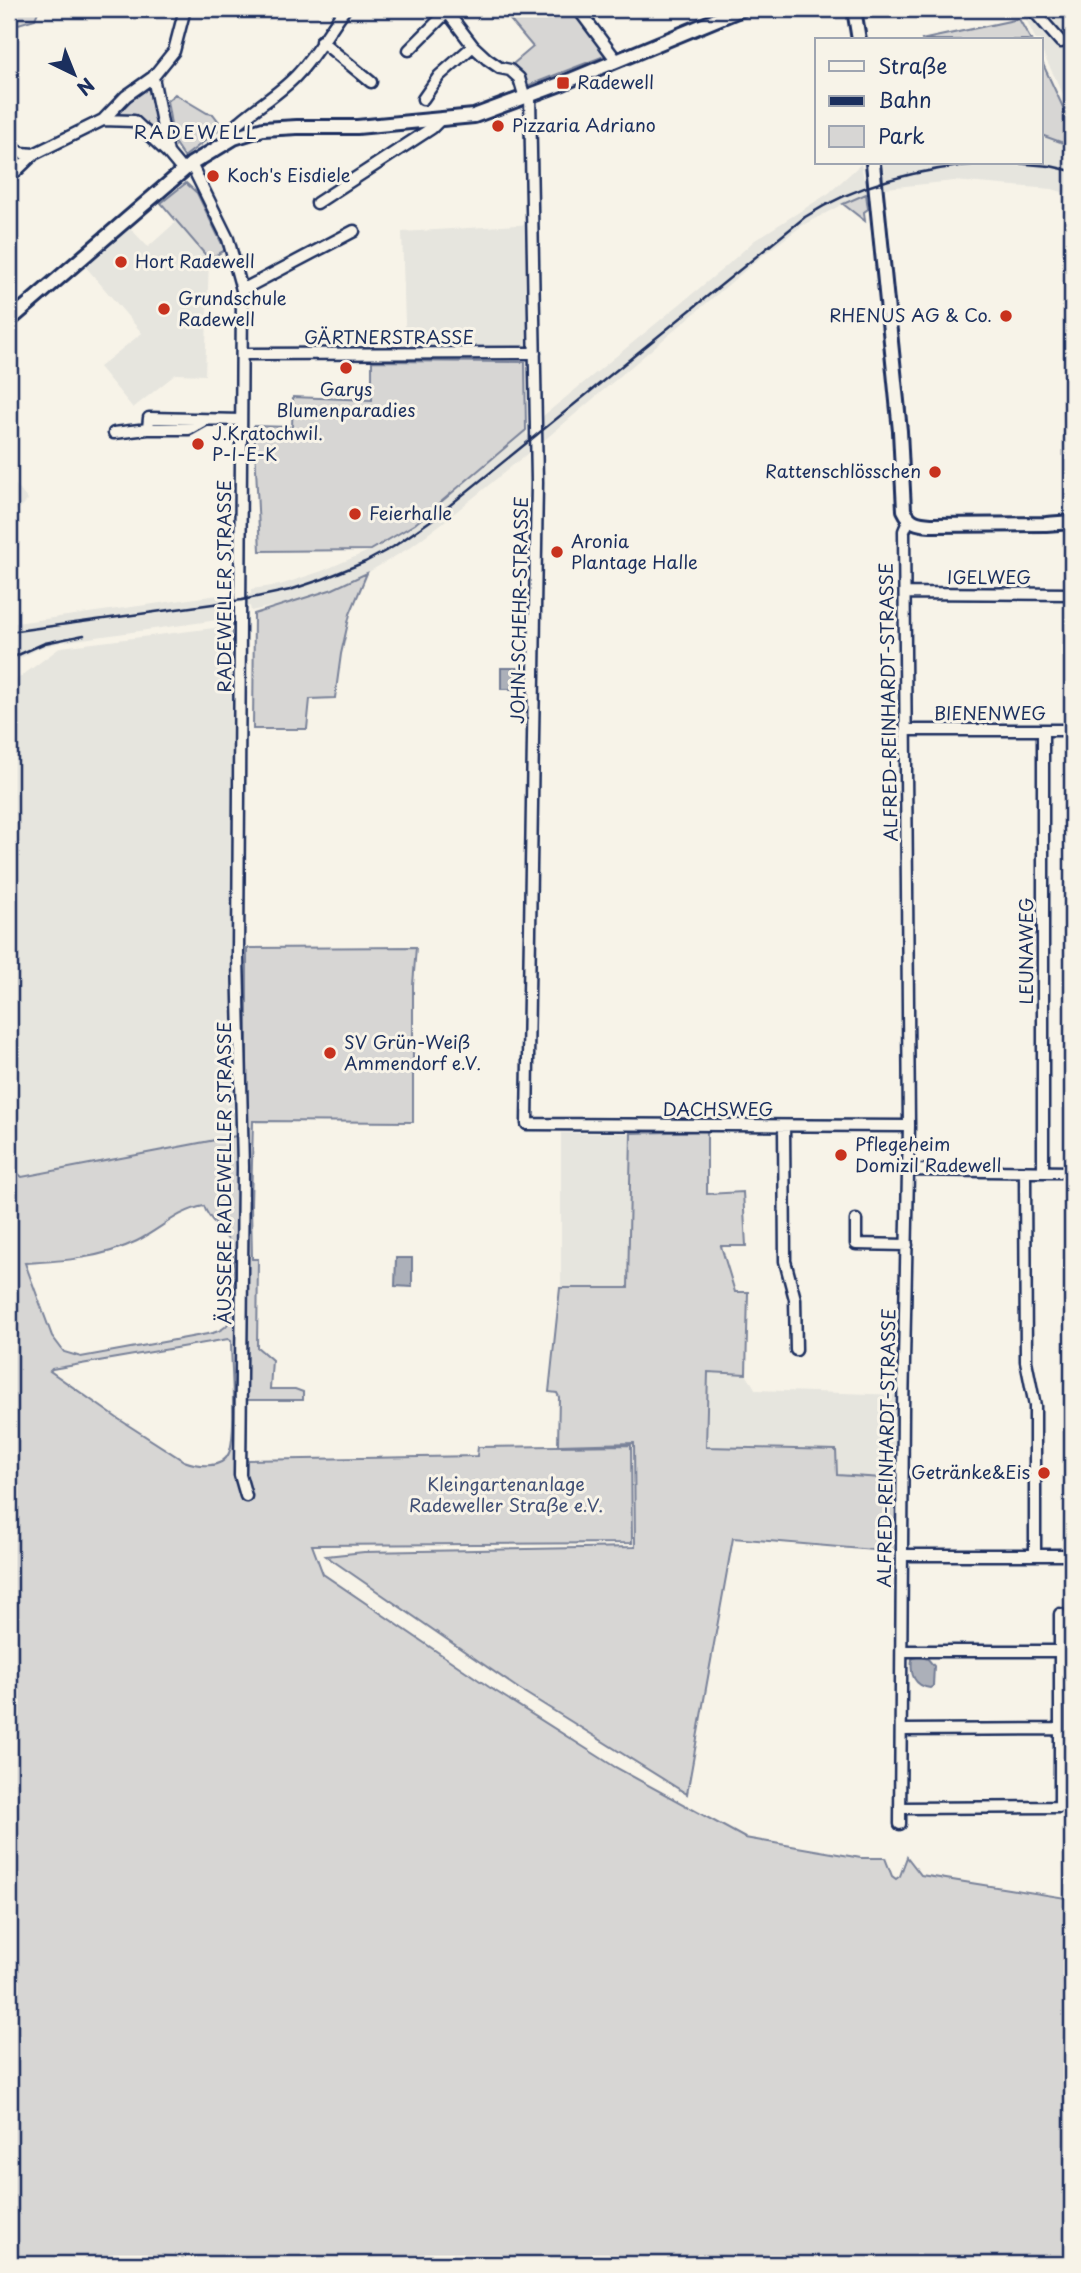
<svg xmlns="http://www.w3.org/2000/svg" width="1081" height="2273" font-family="'Playpen Sans',sans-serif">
<rect width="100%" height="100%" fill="#f7f3e8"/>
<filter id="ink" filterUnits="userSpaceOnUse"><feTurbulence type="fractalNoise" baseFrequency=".0143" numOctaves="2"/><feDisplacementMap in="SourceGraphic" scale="14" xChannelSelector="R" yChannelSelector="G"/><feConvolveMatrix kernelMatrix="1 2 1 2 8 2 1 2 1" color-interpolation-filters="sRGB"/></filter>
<g filter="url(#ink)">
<path fill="#e6e5de" d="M1018 9H1072V111L1041 50V40H1036L1025 17Z
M1041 135 1072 146V195L1052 189 954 181 886 188 843 204 803 225 767 252 542 442 541 438 528 449V453L441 524 409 548 367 573 333 589 293 602 251 611 250 606 233 609 232 618 61 642 40 648 9 664V624L233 593V597L251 594V589L280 585 322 571 371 550 415 524 526 430 527 436 542 423 543 416 724 268 755 240 829 193 861 164 864 180 884 174 883 163H1041Z
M177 221 209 259 205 375 176 374 133 408 99 367 142 333 85 266 130 228 148 247Z
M533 224 535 353 406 354 402 232Z
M9 477 28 500 9 519Z
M238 625 241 1134 22 1177 9 1166V669L16 680 61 647Z
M561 1133H631L628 1288H561Z
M708 1371 746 1374 756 1390 900 1395 897 1479 837 1475 836 1450 706 1447Z"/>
<path fill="#d7d6d4" stroke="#798299" stroke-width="2" fill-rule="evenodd" d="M9 9H39L35 19 9 27Z
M514 9H573L607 55 527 86 513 64 533 47 506 15Z
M1019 19 1031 40H921Z
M1041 60 1068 118 1072 123V146L1041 135Z
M148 85 158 132 137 117 116 113Z
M175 94 207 113 213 114 223 127 184 157 174 142 167 101Z
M186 183 197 193 225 250 209 259 161 203Z
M866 194 868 209 864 212 865 221 843 204Z
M372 361 525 362 526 430 415 524 371 550 260 551 254 426 292 427 293 397 372 400Z
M367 573 350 614 341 654 335 698 310 699 307 729H253L254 614 333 589Z
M416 947 413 985V1122L253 1121 251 1205 252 1259H258L257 1347 272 1360 270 1389H295L303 1392V1400H247L246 1460 477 1456 478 1447 631 1445 632 1543 312 1545 323 1574 489 1687 615 1767 745 1838 861 1858H885L892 1876 896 1879 900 1876 907 1857 921 1875 1072 1899V2264H9V1166L22 1177 241 1135 247 1120V948ZM204 1206C209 1222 223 1228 229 1242 236 1257 237 1312 227 1325 223 1330 218 1331 213 1333L81 1357 64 1352 52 1336 25 1263C64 1261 102 1258 137 1241 161 1229 177 1211 204 1206ZM228 1339 231 1341C231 1364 237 1434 229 1453 222 1470 197 1466 184 1461L117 1418 50 1371 52 1369Z
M707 1131V1194L743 1192 746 1246H721L735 1292H748L746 1374 708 1372 706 1447 836 1450 837 1475 897 1479 896 1552 733 1538 687 1794 519 1689 326 1556 364 1552 635 1547 634 1443 558 1445 559 1397 557 1393 549 1392 560 1288H628L631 1133Z"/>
<path fill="#acb0b9" stroke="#727c95" stroke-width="2" d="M501 668H519L518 689H501Z
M396 1258H412V1287L395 1286Z
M918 1656 928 1659 934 1666 933 1686 930 1688C914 1686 910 1674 912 1659Z"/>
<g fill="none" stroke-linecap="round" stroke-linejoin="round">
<g stroke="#1b2f5e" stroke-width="15">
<path id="street" d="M451 9V17L473 46 487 59 500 68 510 70 519 78 525 98
M578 9 617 61
M1032 9 1061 42
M321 41 371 82
M409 50 450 9
M530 96 537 482 527 1124 909 1126
M423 99 439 76 473 46
M103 120 126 96 153 77
M234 138 232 129C252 109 277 96 296 76 314 58 330 29 345 9
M9 147 22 153 34 154 103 120 134 121 168 153
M191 164 228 239 242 290 238 956 243 1167 240 1475 246 1496
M183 171 168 153 153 77 174 51 185 9
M9 178 34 154
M317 203 432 128 439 121
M242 290 354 231
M243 354 535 353
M148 429H189L205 420
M114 433 148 429 149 418 241 420
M905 593 1072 594
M907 730H1072
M784 1126 785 1261 795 1299 796 1350
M908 1170 1072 1172
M1025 1172 1026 1361 1035 1406V1555
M1043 1172V730
M856 1220V1244L907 1245
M903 1555H1072
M902 1651H1059
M902 1730 1059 1729
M901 1808 1060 1807V1614
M900 1824 903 1409 909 1126 904 531 909 519"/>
</g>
<g stroke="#1b2f5e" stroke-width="18">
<path id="secondary" d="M854 9 859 40
M873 163 900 431 904 510C910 523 918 524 931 525L1046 524 1072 522
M9 321 191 164 234 138 263 129 297 127H357L474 116 563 83 742 9"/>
</g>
<use href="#street" stroke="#f7f3e8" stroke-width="10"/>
<use href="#secondary" stroke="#f7f3e8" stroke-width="12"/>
<path stroke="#1b2f5e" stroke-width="2.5" d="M1071 9 1072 10
M1015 163 1050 166 1072 171
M9 632 242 600 290 590 323 579 365 562 393 547 433 519 805 217C861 181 928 167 994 163
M9 659 45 643 84 635"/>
</g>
</g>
<g fill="#c8321e" stroke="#f7f3e8" stroke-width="2.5">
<rect x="556" y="76" width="14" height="14" rx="3.5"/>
<circle cx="498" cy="126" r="7"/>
<circle cx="213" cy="176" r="7"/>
<circle cx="121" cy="262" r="7"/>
<circle cx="164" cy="309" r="7"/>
<circle cx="1006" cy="316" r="7"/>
<circle cx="346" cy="368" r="7"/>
<circle cx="198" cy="444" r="7"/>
<circle cx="935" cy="472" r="7"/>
<circle cx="355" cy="514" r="7"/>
<circle cx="557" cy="552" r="7"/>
<circle cx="330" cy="1053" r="7"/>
<circle cx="841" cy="1155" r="7"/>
<circle cx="1044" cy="1473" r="7"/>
</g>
<g text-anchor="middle" stroke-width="6" stroke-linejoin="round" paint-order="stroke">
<g font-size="18" fill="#1b2f5e" stroke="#f7f3e8" text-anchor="start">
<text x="577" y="89">Radewell</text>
<text x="512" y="132">Pizzaria Adriano</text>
<text x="227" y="182">Koch's Eisdiele</text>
<text x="135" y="268">Hort Radewell</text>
<text x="178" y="305">Grundschule<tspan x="178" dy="21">Radewell</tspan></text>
<text x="992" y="322" text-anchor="end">RHENUS AG &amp; Co.</text>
<text x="346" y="396" text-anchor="middle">Garys<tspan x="346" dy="21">Blumenparadies</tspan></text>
<text x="212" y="440">J.Kratochwil.<tspan x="212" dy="21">P-I-E-K</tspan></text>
<text x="921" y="478" text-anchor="end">Rattenschlösschen</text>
<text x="369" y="520">Feierhalle</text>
<text x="571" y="548">Aronia<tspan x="571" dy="21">Plantage Halle</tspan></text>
<text x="344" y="1049">SV Grün-Weiß<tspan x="344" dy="21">Ammendorf e.V.</tspan></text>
<text x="855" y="1151">Pflegeheim<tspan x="855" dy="21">Domizil Radewell</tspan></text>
<text x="1030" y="1479" text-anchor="end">Getränke&amp;Eis</text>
</g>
<g font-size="18" fill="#1b2f5e" stroke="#f7f3e8">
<text x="389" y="344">GÄRTNERSTRASSE</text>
<text x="989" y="584">IGELWEG</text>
<text transform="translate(225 586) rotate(-90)" y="6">RADEWELLER STRASSE</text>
<text transform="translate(520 610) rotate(-89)" y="6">JOHN-SCHEHR-STRASSE</text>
<text transform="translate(889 702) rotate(-91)" y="6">ALFRED-REINHARDT-STRASSE</text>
<text x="990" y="720">BIENENWEG</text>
<text transform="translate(1027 951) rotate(-90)" y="6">LEUNAWEG</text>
<text x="718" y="1116">DACHSWEG</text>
<text transform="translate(225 1173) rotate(-90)" y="6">ÄUSSERE RADEWELLER STRASSE</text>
<text transform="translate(887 1448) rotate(-89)" y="6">ALFRED-REINHARDT-STRASSE</text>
</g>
<g font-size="18" fill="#415076" stroke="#f7f3e8">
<text x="506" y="1491">Kleingartenanlage<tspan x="506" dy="21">Radeweller Straße e.V.</tspan></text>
</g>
<g font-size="19" letter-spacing="2" fill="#1b2f5e" stroke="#f7f3e8">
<text x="196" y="139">RADEWELL</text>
</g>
</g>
<rect width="1081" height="2273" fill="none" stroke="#f7f3e8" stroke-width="35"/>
<rect x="18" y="18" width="1046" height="2238" fill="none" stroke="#1b2f5e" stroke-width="2.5" filter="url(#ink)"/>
<rect x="815" y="38" width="228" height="126" fill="#f7f3e8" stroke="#9fa5b1" stroke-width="2"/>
<rect x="829" y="61" width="35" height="10" fill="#f7f3e8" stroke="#9fa5b1" stroke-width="2"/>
<text x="878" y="74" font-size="21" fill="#1b2f5e">Straße</text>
<rect x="829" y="96" width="35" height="10" fill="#1b2f5e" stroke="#9fa5b1" stroke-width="2"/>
<text x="878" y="108" font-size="21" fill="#1b2f5e">Bahn</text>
<rect x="829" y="126" width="35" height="21" fill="#d7d6d4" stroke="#9fa5b1" stroke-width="2"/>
<text x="878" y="144" font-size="21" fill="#1b2f5e">Park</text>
<g transform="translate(74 74) rotate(137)" stroke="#f7f3e8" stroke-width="5" paint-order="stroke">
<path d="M0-5L12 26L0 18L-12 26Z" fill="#1b2f5e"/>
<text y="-10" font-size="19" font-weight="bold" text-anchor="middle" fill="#1b2f5e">N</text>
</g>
</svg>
